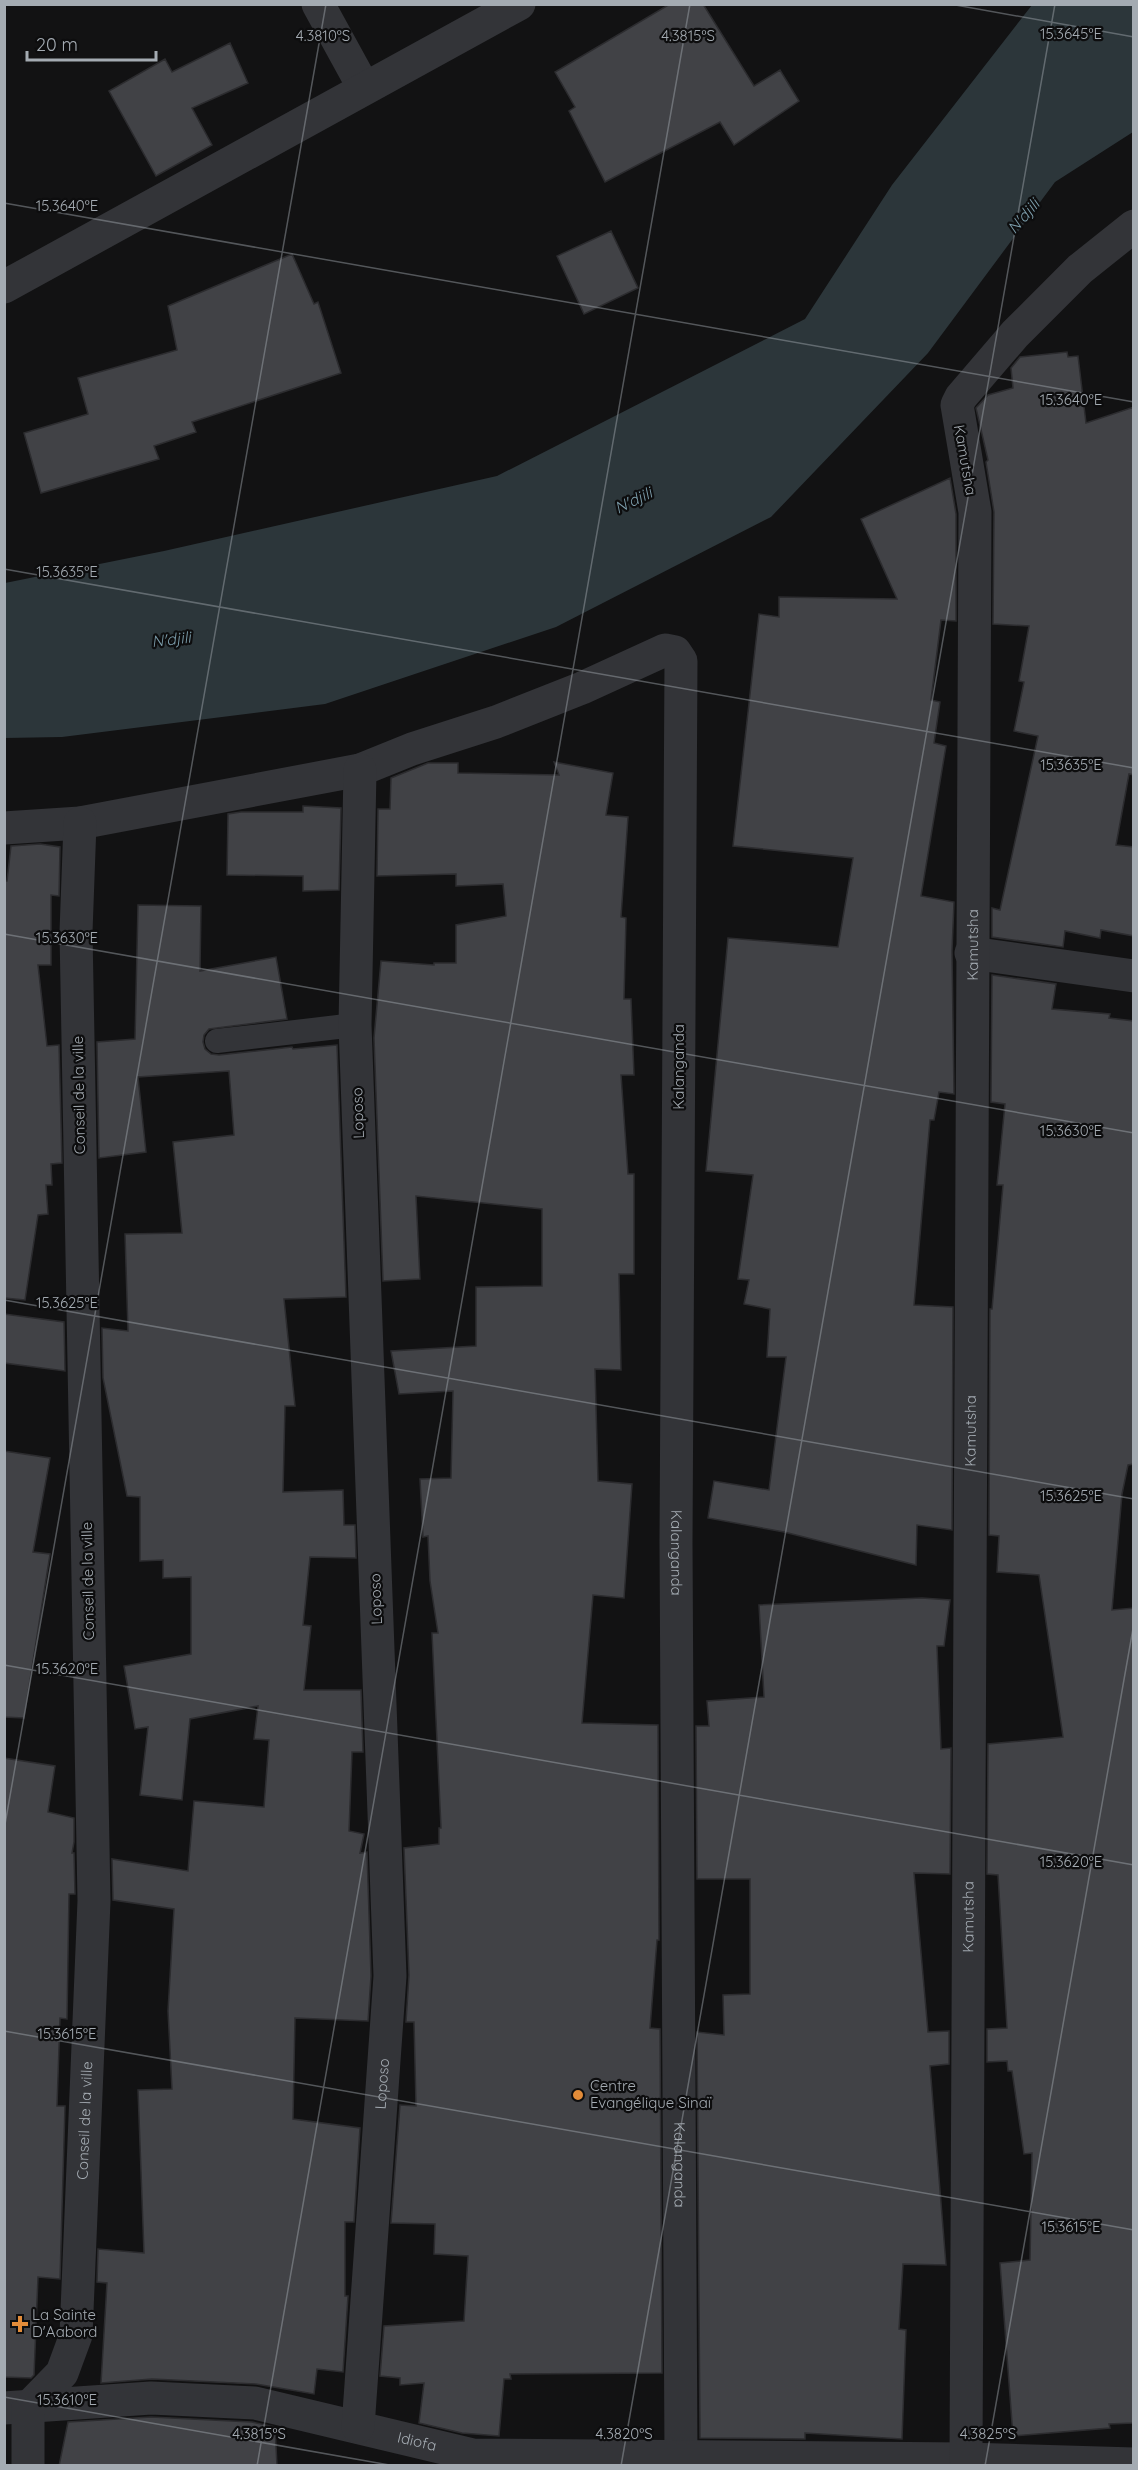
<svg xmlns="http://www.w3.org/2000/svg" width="1138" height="2470" font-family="Quicksand,sans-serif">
<rect width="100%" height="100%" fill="#121213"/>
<path fill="#2c363a" d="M1032 5H1133V132L1055 182 928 353 771 517 556 627 325 704 62 737 5 738V583L164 551 497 476 805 319 892 185Z"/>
<path fill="#414246" stroke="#2c2c2f" stroke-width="1.5" d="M670 4H703L754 86 780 70 799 101 734 145 720 122 605 182 569 111 575 107 555 72Z
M230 43 248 83 192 108 212 145 156 176 109 91 165 59 172 72Z
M611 231 638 288 584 314 557 256Z
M292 254 314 304 318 302 341 373 192 422 196 432 154 446 159 459 41 493 24 433 88 414 78 378 177 350 168 306Z
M1067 352 1068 357 1078 356 1086 423 1134 407V775L1129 774 1116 845 1134 847V936L1101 930 1100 938 1065 931 1063 947 992 937V908L1000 910 1038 736 1014 731 1024 682 1019 681 1029 626 993 624 994 512 986 462 988 460 976 408 988 395 1013 388 1011 368 1020 357Z
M950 478 956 514V621L941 620 931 700 940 702 934 743 946 746 921 896 954 902 952 951 954 1094 939 1092 934 1120H930L914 1305 953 1307 952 1530 917 1525 916 1565 784 1532 708 1518 714 1481 769 1490 786 1357H767L770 1309 744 1304 749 1280 738 1279 753 1175 706 1171 728 938 838 947 853 858 733 846 759 614 779 617V597L897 599 861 519Z
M554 762 613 773 606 815 628 817 621 917 626 918 624 999H631L634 1075H621L628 1174H634V1274H619L621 1370 595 1369 598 1481 632 1484 624 1598 593 1595 582 1723 658 1725 659 1940H657L650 2028 660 2029 662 2373 510 2374 511 2379H504L499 2436 462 2433 419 2423 424 2383 400 2385V2378L380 2376 384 2326 464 2321 468 2256 434 2254 435 2224 391 2223 400 2105 416 2106 414 2022H406L409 1975 404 1848 439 1844V1828H441L432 1633H438L430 1581 428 1536 423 1537 420 1479 451 1478 453 1391 399 1394 391 1351 476 1346V1287L542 1286V1209L416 1196 420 1279 383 1281 374 1038 381 961 434 965V963H456V925L506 916 503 884 456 886V874L377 876 378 809H390L391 778 428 763H458V773L559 775Z
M303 806 341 808 339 890 303 891V876L227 875 228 814 241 812H303Z
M40 844 60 847 59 896 51 895V965H38L47 1046 59 1045 62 1163 51 1164 52 1185H46L48 1214 38 1215 25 1300 4 1298V881H7L11 846Z
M138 905 201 906 200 971 276 957 287 1019 209 1029 204 1035 203 1042 205 1049 211 1054 219 1055 292 1047 293 1049 337 1045 346 1297 284 1299 295 1406H285L283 1492 343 1490 344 1525H355L356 1558 310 1557 303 1625 311 1626 304 1690H361L363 1752H352L349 1831 364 1834 360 1853 367 1852 371 1976 368 2021 295 2018 293 2119 360 2128 354 2222H345V2296H348L343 2372 317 2369 314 2394 256 2384 152 2379 101 2383 107 2283 97 2282 98 2249 144 2253 138 2090 172 2089 168 2011 174 1909 113 1900 112 1859 188 1871 194 1801 264 1807 269 1740 254 1739 258 1706 190 1719 182 1800 140 1795 148 1727 135 1729 124 1666 191 1654V1577L163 1578V1560L140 1561V1497L127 1496 103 1378 102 1328 128 1331 125 1234 182 1233 173 1142 234 1135 229 1071 138 1077 146 1152 99 1158 97 1042 135 1039Z
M992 975 1056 984 1052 1009 1110 1014 1109 1018 1134 1021V1464L1128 1465 1122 1494 1112 1610 1134 1608V2423L1109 2424 1110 2428 1013 2436 1000 2263 1030 2260 1032 2153 1024 2154 1012 2071H1008L1007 2061 987 2062V2029L1007 2028 998 1875 987 1874 988 1744 1063 1737 1039 1575 997 1572 999 1536 989 1535 990 1309H992L1003 1185H997L1005 1104 991 1102Z
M4 1314 64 1322 65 1371 4 1363Z
M4 1451 50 1458 33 1552 50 1554 24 1718 4 1717Z
M922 1598 950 1600 944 1646H937L941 1749 951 1748 950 1874 914 1873 928 2032 949 2031V2064L930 2066 946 2265 903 2264 899 2329 906 2330 902 2439 805 2433V2439L700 2438 697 2032 724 2035 723 1995 750 1994V1879H697L696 1726H709L707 1701 764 1697 759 1605Z
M4 1758 55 1766 48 1812 74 1818V1842L72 1853H74L75 1894H69L67 2019 60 2018 57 2106H65L60 2279 38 2277 34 2375 31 2378 4 2377Z
M151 2417 252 2422 275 2427 277 2466H59L68 2422Z"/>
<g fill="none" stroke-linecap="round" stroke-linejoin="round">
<path stroke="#333438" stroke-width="24" d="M217 1041 355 1025"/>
<g stroke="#333438" stroke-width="33">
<path d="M318 4 364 88"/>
<path d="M4 287 519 4"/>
<path id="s1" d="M4 828 80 823 360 770 412 749 496 722 582 688 665 650 675 652 681 661 676 1542 681 2456"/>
<path d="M971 953 1134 976"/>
<path id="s2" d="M4 2408 151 2398 255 2403 473 2455 966 2459 1134 2464"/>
<path id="s3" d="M358 2427 390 1976 355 1025 360 770"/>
<path id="s4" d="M966 2459 975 512 957 405 961 397 1015 334 1080 269 1134 226"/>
<path id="s5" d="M28 2466V2408L62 2373 76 2335 94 1901 76 932 80 823"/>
</g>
</g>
<path fill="none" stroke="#a4abb2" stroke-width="1.5" stroke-opacity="0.45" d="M950 4 1134 37M4 203 1134 402M4 569 1134 768M4 934 1134 1133M4 1300 1134 1499M4 1665 1134 1865M4 1830 326 4M4 2031 1134 2230M4 2397 395 2466M257 2466 690 4M621 2466 1055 4M985 2466 1134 1623"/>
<g fill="#e38c39" stroke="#0d0d0e" stroke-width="2">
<circle cx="578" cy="2095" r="6"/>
<path d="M17 2315h6v6h6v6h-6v6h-6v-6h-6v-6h6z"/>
</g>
<g text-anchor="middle" stroke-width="4.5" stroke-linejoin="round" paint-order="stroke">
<g font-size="15" fill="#a4abb2" stroke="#0d0d0e">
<text transform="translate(965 460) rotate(80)" y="5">Kamutsha</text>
<text dy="5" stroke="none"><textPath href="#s4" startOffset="1514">Kamutsha</textPath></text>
<text transform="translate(679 1067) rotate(-90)" y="5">Kalanganda</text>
<text transform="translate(79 1095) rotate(-91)" y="5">Conseil de la ville</text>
<text transform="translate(358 1113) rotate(-92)" y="5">Loposo</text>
<text dy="5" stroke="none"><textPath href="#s4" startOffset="1028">Kamutsha</textPath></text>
<text dy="5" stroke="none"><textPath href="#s1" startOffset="1602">Kalanganda</textPath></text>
<text transform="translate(88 1581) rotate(-91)" y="5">Conseil de la ville</text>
<text transform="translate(376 1599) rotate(-92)" y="5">Loposo</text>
<text dy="5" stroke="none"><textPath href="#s4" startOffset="542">Kamutsha</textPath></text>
<text dy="5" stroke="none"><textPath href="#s3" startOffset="344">Loposo</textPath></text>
<text dy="5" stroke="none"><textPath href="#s5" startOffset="362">Conseil de la ville</textPath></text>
<text dy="5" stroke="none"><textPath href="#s1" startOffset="2214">Kalanganda</textPath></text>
<text dy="5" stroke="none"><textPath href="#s2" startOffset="418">Idiofa</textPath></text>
</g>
<g font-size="15" fill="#a4abb2" stroke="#0d0d0e" text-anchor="start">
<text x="590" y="2091">Centre<tspan x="590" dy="17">Evangélique Sinaï</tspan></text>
<text x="32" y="2320">La Sainte<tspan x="32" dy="17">D'Aabord</tspan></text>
</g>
<g font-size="16" font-style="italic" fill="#7d9eac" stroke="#0d0d0e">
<text transform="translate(1023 216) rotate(-49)" y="6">N'djili</text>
<text transform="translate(633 500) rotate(-26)" y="6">N'djili</text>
<text transform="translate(171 639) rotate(-7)" y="6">N'djili</text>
</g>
</g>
<g font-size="15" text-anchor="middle" fill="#a4abb2" stroke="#0d0d0e" stroke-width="4.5" stroke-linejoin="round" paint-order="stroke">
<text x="1071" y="39">15.3645°E</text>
<text x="323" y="41">4.3810°S</text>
<text x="688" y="41">4.3815°S</text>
<text x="67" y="211">15.3640°E</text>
<text x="1071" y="405">15.3640°E</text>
<text x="67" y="577">15.3635°E</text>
<text x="1071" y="770">15.3635°E</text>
<text x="67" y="943">15.3630°E</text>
<text x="1071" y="1136">15.3630°E</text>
<text x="67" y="1308">15.3625°E</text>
<text x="1071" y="1501">15.3625°E</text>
<text x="67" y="1674">15.3620°E</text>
<text x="1071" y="1867">15.3620°E</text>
<text x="67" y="2039">15.3615°E</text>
<text x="1071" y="2232">15.3615°E</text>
<text x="67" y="2405">15.3610°E</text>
<text x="259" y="2439">4.3815°S</text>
<text x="624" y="2439">4.3820°S</text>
<text x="988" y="2439">4.3825°S</text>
</g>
<rect width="1138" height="2470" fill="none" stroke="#a4abb2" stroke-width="12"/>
<path d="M27 51v9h129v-9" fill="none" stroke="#a4abb2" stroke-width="3"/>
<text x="36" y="51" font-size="18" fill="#a4abb2" stroke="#0d0d0e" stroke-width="4.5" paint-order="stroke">20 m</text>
</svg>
